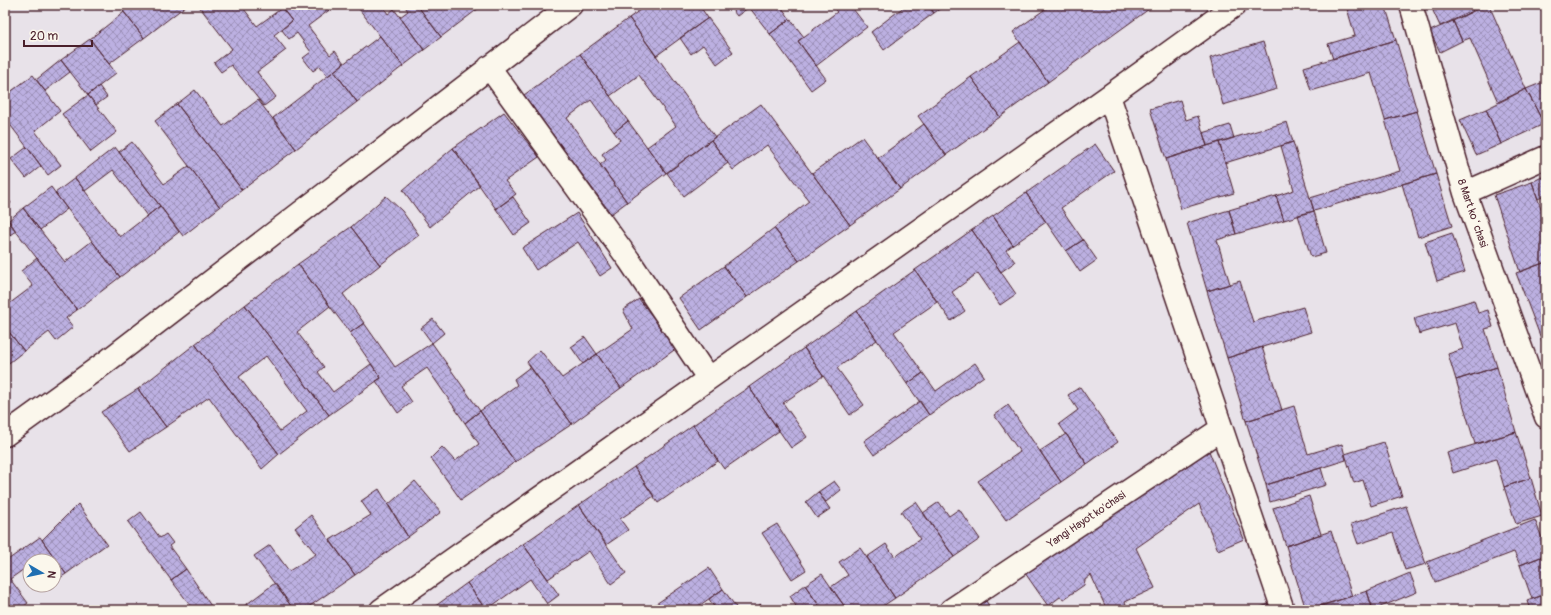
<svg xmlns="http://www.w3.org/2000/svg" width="1551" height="615" font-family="Pangolin,sans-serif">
<defs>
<pattern id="building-cross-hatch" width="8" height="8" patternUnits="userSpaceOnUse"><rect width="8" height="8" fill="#bcb0e1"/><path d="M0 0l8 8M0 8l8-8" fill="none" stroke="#9b8fb7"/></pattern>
</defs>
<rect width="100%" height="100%" fill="#e8e2e9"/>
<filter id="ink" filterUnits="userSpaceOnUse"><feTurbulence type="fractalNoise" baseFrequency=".025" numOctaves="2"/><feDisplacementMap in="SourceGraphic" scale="8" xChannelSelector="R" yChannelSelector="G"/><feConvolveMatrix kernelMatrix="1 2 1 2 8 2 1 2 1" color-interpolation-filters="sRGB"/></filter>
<g filter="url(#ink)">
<path fill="url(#building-cross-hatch)" stroke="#4a1f2b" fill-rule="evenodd" d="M131 5H187L144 38 123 11Z
M198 5H241L257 26 282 8 292 21 274 35 286 50 257 72 276 97 264 106 231 65 221 72 214 63 232 49Z
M285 5H336L308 26 330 55 335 51 344 63 328 76 320 66 313 71 303 58 311 52 297 33 289 39 282 30 292 21 282 8Z
M356 5H382L388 14 394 9 424 50 403 66Z
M404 5H417L441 37 424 50 400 17 408 11Z
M417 5H483L441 37Z
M647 5H699L708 18 656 56 629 18Z
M730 5H752L737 16 729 6Z
M752 5H780L790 19 770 34 749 7Z
M831 5H850L867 27 816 66 798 41 837 12Z
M904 5H928L934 13 884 50 871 32 905 6Z
M928 5H945L934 13Z
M1051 5H1146L1149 9 1048 82 1013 32Z
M1146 5H1155L1149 9Z
M1346 5H1385L1396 40 1333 59 1328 44 1355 36Z
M1446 5H1470L1473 11 1440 26 1433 11Z
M1486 5H1489L1526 89 1498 102 1470 38 1462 41 1453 21Z
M124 12 144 38 109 64 90 39Z
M629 18 715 137 666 173 647 147 676 126 639 75 610 96 580 54Z
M708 18 733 52 717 64 703 45 691 54 680 38Z
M790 19 804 37 798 41 826 79 811 90 770 34Z
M1453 21 1462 41 1440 52 1430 31Z
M380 36 403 66 357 102 334 71Z
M90 39 116 73 88 95 61 60Z
M1396 40 1417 111 1385 120 1371 73 1311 91 1304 67Z
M1020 42 1048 82 1000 117 971 77Z
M1263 42 1277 89 1223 105 1210 58Z
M580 54 628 121 614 132 591 100 567 118 627 202 611 214 524 95Z
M61 60 70 72 45 91 36 80Z
M334 71 357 102 296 149 273 118Z
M33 75 60 111 35 131 61 165 48 175 5 118V96Z
M971 77 1000 117 946 155 918 116Z
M1546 81V123L1544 124 1526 89Z
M99 86 107 97 96 105 88 95Z
M1526 89 1544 124 1501 144 1486 109Z
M195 90 223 126 258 100 296 149 242 190 177 104Z
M88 95 117 132 91 152 62 114Z
M1180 100 1186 120 1198 116 1207 146 1166 159 1150 109Z
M177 104 242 190 220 207 155 121Z
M761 104 850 225 799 261 774 228 809 201 767 145 733 170 711 140Z
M1486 109 1501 144 1476 155 1460 120Z
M1417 111 1436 174 1314 211 1310 198 1400 171 1385 120Z
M504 112 539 157 505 181 516 194 496 209 453 148Z
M628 121 666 173 627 202 600 165 606 160 602 154 620 140 614 132Z
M1287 122 1293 142 1225 163 1219 142Z
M924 124 946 155 900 189 878 158Z
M1230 125 1234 138 1207 146 1203 133Z
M862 137 900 189 850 225 812 173Z
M711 140 728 163 684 196 667 173Z
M132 142 164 184 189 166 220 207 183 236 119 152Z
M1219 142 1234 193 1181 209 1166 159Z
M1293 142 1314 211 1284 220 1276 196 1294 190 1281 146Z
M1095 144 1114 171 1061 208 1083 240 1066 251 1026 193Z
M27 147 41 166 26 178 11 159Z
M115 147 160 206 147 216 113 170 85 191 75 178Z
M453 148 480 185 430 227 403 190Z
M1436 174 1452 226 1418 237 1402 184Z
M1546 175V195L1538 199 1532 182Z
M75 178 120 237 160 206 179 232 120 277 55 193Z
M1532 182 1546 223V262L1520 272 1494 195Z
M51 187 67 209 40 230 23 208Z
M1026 193 1046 222 1013 245 993 216Z
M5 195 11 203 5 208Z
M386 196 402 211 419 235 380 265 351 227Z
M1276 196 1284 220 1236 234 1229 210Z
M513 197 531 223 514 235 496 209Z
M23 208 65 262 92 241 120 277 77 310 8 221Z
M1229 210 1236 234 1217 240 1230 284 1207 291 1187 223Z
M1314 211 1326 253 1311 257 1298 215Z
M577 213 612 268 600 276 578 242 536 270 522 248Z
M5 215 16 231 5 238Z
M993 216 1013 245 1006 250 1015 262 1001 272 972 230Z
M351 227 380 265 343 294 364 323 350 333 298 264Z
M774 228 799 261 747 297 724 266Z
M972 230 1016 294 1000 305 978 273 952 292 965 311 951 321 915 270Z
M1452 233 1465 272 1437 281 1425 242Z
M1083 240 1097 260 1080 272 1066 251Z
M37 258 77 310 66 318 73 327 56 341 49 332 24 351 5 327V307L33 286 21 271Z
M1546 262V339L1542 341 1516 273Z
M298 264 330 306 297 332 324 367 318 372 333 392 371 364 381 378 329 415 245 305Z
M724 266 747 297 701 330 679 298Z
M915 270 937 302 894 332 923 373 907 384 857 311Z
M1240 281 1253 322 1303 307 1311 332 1227 358 1207 291Z
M639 299 677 348 621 388 597 354 633 329 623 310Z
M1474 300 1478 313 1488 310 1493 327 1485 329 1497 367 1456 380 1448 354 1463 349 1455 323 1419 334 1414 318Z
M245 305 329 415 279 454 195 344ZM266 356 307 411 280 431 239 377Z
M857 311 877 340 837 368 864 405 850 415 804 348Z
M433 319 444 333 432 343 421 328Z
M364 323 395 367 432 343 480 411 465 423 427 368 401 386 412 402 398 413 376 381 381 378 350 333Z
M5 327 24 351 5 366Z
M585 337 597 354 583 364 571 347Z
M1546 339V353L1542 341Z
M195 344 279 454 262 469 209 397 166 427 138 389Z
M1262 347 1282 410 1246 421 1227 358Z
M804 348 823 376 783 403 807 437 791 448 749 387Z
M540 350 562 378 597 354 621 388 572 424 527 362Z
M975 363 984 376 929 415 907 384 923 373 936 391Z
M530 367 572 424 515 462 480 411 517 385 514 379Z
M1497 367 1516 432 1475 444 1456 380Z
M749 387 779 431 724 469 693 425Z
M1080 387 1118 442 1087 464 1059 424 1078 410 1068 395Z
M138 389 166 427 130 451 101 412Z
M920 401 929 415 874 455 864 441Z
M1008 405 1061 482 1006 520 978 481 1020 452 994 415Z
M1294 406 1308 454 1342 444 1346 460 1266 485 1246 421Z
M480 411 515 462 461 500 431 458 442 447 455 461 479 444 465 423Z
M693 425 718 461 658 503 634 467Z
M1516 432 1531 478 1504 487 1496 459 1453 473 1447 453Z
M1066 434 1087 464 1061 482 1040 451Z
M1384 442 1402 496 1371 506 1363 480 1354 483 1345 454Z
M1207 446 1244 539 1218 550 1199 504 1136 548 1155 588 1125 602 1127 607 1123 610H1107L1091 575 1085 580 1084 585 1064 599 1060 597 1048 606 1025 573Z
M634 467 654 496 620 519 628 530 606 545 579 505Z
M1321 468 1326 485 1270 502 1266 485Z
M1531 478 1542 516 1516 524 1504 487Z
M415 481 441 512 408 537 388 505Z
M834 481 841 490 826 502 818 492Z
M379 489 408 537 355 575 330 540 371 515 361 501Z
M818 492 830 509 817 518 806 502Z
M1309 496 1321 534 1286 546 1273 508Z
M916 502 954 557 895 598 867 557 886 544 895 557 920 539 901 512Z
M939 502 949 516 959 509 980 539 954 557 923 513Z
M78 504 107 544 66 574 42 540Z
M579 505 626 573 611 584 589 551 548 579 523 544Z
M1406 506 1426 564 1405 570 1393 533 1358 544 1351 524Z
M141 512 160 538 166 534 173 543 169 546 186 569 171 580 128 522Z
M311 515 355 575 304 610H294L254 556 270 545 289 571 316 554 295 528Z
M1535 520 1546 548V555L1520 565 1514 552 1435 582 1427 562Z
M777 524 806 570 792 579 762 533Z
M1331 531 1352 596 1306 610 1286 546Z
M40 537 66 574 54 582V561H30V571L27 567 10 579 28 603 19 610H5V562Z
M523 544 559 595 547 604 530 579 486 610 467 583Z
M860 548 895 598 877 610H847L831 587 848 575 839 562Z
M1546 555V594L1532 599 1520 565Z
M709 568 723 589 693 610H656L653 606Z
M186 569 213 609 212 610H194L171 580Z
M1410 573 1417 592 1373 610 1367 591Z
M822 574 831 587 847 610H822L805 585Z
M275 583 294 610H239Z
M467 583 486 610H430Z
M40 585H49L43 589Z
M805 585 822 610H794L797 608 790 596Z
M723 589 738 610H716L709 599Z
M1367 591 1373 610H1309L1352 596Z
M1546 594V610H1530L1527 601Z
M986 601 992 610H974Z
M761 604 765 610H752Z
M1269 604 1272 610H1253Z"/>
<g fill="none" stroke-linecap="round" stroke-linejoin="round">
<g stroke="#4a1f2b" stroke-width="25">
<path id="street" d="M1411 5 1465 193 1546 417
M489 67 629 260 708 378
M1109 96 1283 610
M1465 193 1546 157
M5 435 106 362 571 5
M381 610 1109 96 1235 5
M951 610 1221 429"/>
</g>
<use href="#street" stroke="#fbf7ec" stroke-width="22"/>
</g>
</g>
<g text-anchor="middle" stroke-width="3.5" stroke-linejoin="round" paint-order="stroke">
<g font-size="11" fill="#4a1f2b" stroke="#fbf7ec">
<text transform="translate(1473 213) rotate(71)" y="4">8 Mart koʻchasi</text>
<text transform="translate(1086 519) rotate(-34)" y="4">Yangi Hayot ko'chasi</text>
</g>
</g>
<rect width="1551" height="615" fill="none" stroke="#fbf7ec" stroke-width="20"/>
<rect x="10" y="10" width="1531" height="595" fill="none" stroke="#4a1f2b" stroke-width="1.5" filter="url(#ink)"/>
<g transform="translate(42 573) rotate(99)"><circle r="19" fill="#fbf7ec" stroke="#b4a19f"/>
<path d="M0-3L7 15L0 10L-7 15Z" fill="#1f6fb2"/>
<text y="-6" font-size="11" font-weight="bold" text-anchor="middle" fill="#4a1f2b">N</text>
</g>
<path d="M24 40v6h68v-6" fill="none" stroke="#4a1f2b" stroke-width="2"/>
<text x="30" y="40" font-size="12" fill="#4a1f2b" stroke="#fbf7ec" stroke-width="3" paint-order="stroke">20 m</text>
</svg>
